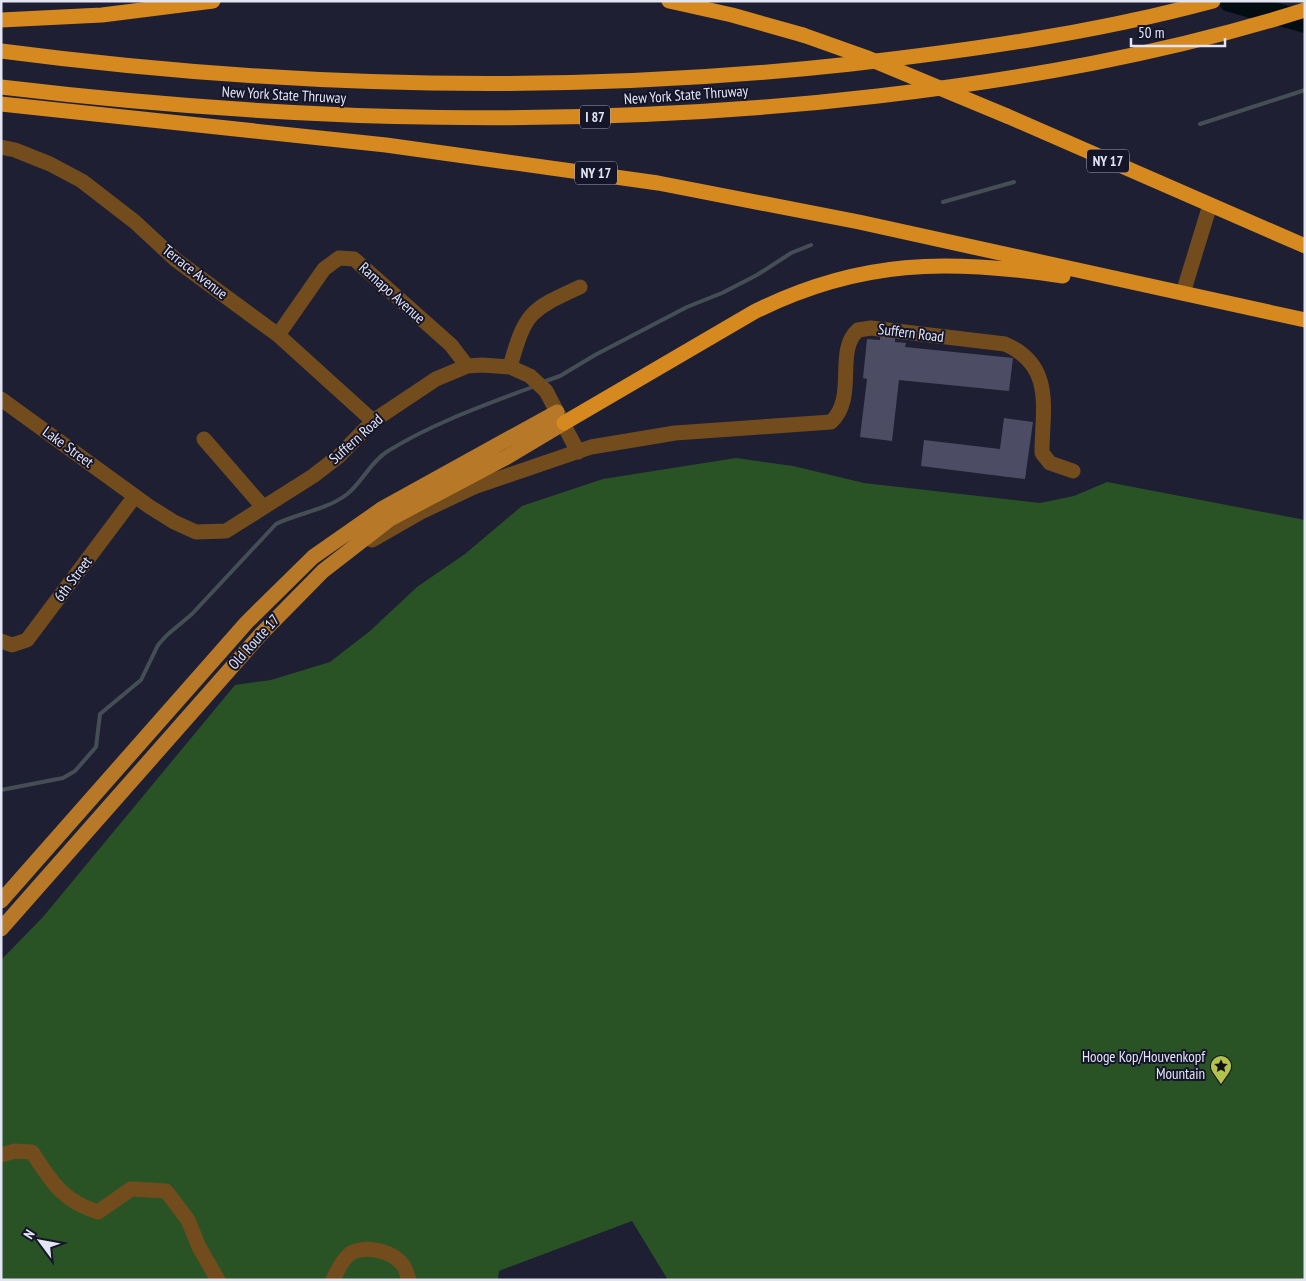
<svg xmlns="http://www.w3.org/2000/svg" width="1306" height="1281" font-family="'PT Sans Narrow',sans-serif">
<rect width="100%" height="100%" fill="#1e1f33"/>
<path fill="#2a5325" d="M736 458 793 466 864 483 1040 503 1074 496 1107 482 1305 520V1280H668L632 1221 499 1271 498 1280H1V960L43 917 235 685 271 680 330 662 370 631 417 587 465 554 522 506 603 479Z"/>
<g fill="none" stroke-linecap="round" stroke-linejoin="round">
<path stroke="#454e55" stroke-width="4" d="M1200 124 1305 90
M943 202 1014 182
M543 382 560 376 595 355 687 307 722 293 757 275 791 253 811 245
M1 790 63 778 75 771 96 747 100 714 141 680 158 645 167 635 192 614 276 524C298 513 326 510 346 495 362 483 370 462 388 451 433 423 485 405 535 386"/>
<path stroke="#010d11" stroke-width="22" d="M1230 1 1305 22"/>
</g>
<path fill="#4c4d65" d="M880 336 895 337V342L906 343 905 347 1013 358 1009 391 899 380 892 441 860 437 867 379 863 378 867 339 880 340Z
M1004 418 1033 422 1025 479 921 466 924 440 1000 449Z"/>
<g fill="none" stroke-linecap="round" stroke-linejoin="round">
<path stroke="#724c1d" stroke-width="15" d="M1 147 15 150 50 164 82 181 135 222 176 260 278 335 373 421
M1183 293 1210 205
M278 335 324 269 339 258 354 259 451 345 467 366
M510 367C525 313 529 310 580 287
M1 399 150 507 174 522 196 532 226 531 313 476 339 456 373 421 436 379 467 366 482 365 510 367 530 376 546 391 578 452
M204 439 263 507
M372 540 421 512 474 487 591 447 675 433 831 422C858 397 834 351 858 330L871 328 1005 344C1055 366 1042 409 1042 453L1050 463 1073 471
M1 641 12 645 27 640 135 496
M1 1155 15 1151 32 1152C52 1182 62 1201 98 1212L131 1189 166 1191 188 1220 199 1247 218 1280
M333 1280C337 1271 344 1256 353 1252 369 1245 393 1252 403 1265 406 1269 407 1275 409 1280"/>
<path stroke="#b77927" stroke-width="15" d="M1 901 247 622 313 557 383 508 557 412
M1 929 261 634 323 571 390 519 507 457 564 423"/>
<path stroke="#d5891f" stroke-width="15" d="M669 1 732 15 803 35
M1 20 102 15 213 1
M1 51C284 88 568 95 851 64 973 50 1094 33 1213 1
M1 87C295 122 584 130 878 96 1023 79 1165 54 1305 10
M1 104 386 145 658 183 859 222 1305 320
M1007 116 1305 246
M564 423 754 312C860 259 948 259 1063 276"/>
<path stroke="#d5891f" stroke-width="15" d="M803 35 865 57 1007 116"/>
</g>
<defs>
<g id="sight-pin" transform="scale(1.125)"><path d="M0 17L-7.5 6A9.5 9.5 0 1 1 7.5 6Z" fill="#b3c24b" stroke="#151529"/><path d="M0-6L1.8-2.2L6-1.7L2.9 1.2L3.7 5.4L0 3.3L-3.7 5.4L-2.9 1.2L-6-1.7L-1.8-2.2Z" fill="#111"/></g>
</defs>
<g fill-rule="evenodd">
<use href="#sight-pin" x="1221" y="1066"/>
</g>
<g text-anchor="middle" stroke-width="4" stroke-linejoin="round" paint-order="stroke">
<g fill="#151529" stroke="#a5a7b6" stroke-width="1">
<rect x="580" y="105.5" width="30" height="23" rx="4"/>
<rect x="1087" y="149.5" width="42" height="23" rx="4"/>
<rect x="575" y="161.5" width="42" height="23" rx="4"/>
</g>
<g font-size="14" font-weight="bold" fill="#e3e5f3">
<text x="595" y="122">I 87</text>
<text x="1108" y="166">NY 17</text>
<text x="596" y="178">NY 17</text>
</g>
<g font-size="15" fill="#e3e5f3" stroke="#151529">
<text transform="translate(284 95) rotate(3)" y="5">New York State Thruway</text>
<text transform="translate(686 95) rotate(-4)" y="5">New York State Thruway</text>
<text transform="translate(195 272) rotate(38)" y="5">Terrace Avenue</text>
<text transform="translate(392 293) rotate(42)" y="5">Ramapo Avenue</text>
<text transform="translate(911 333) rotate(7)" y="5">Suffern Road</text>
<text transform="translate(356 439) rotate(-42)" y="5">Suffern Road</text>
<text transform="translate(68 447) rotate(36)" y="5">Lake Street</text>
<text transform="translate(73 579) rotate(-53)" y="5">6th Street</text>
<text transform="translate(254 642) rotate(-48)" y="5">Old Route 17</text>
</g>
<g font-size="15" fill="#e3e5f3" stroke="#151529" text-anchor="end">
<text x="1205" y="1062">Hooge Kop/Houvenkopf<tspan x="1205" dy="17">Mountain</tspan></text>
</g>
</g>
<rect width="1306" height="1281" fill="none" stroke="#e3e5f3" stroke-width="5"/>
<g transform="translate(40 1241) rotate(302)" stroke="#151529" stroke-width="4" paint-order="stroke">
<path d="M0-4L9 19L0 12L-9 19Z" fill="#e3e5f3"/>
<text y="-8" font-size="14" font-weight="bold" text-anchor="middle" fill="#e3e5f3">N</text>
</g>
<path d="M1131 38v8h94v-8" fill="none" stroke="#e3e5f3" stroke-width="2.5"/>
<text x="1138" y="38" font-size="15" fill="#e3e5f3" stroke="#151529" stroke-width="4" paint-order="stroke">50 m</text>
</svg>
